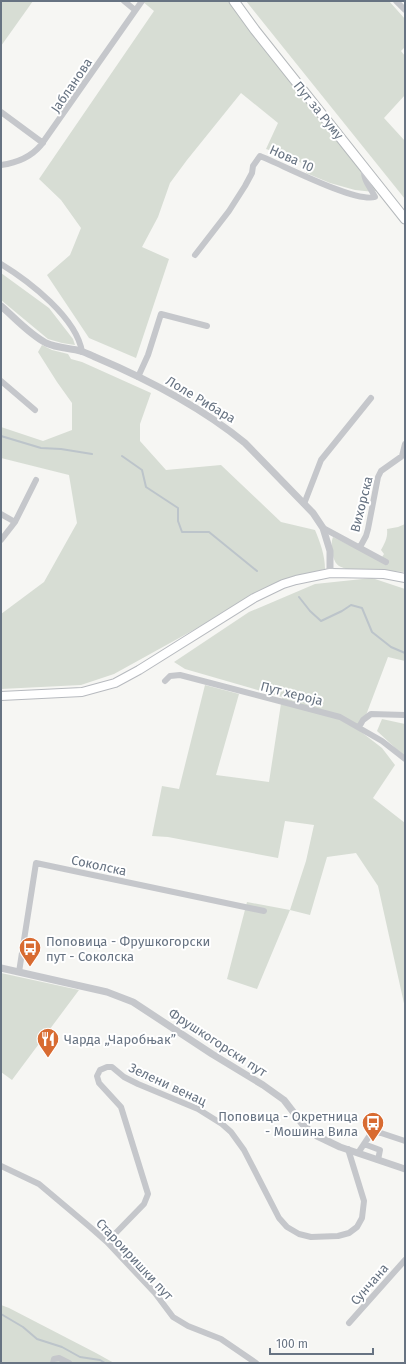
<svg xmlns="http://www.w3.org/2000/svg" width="406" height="1364" font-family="'Fira Sans',sans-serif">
<rect width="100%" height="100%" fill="#f6f6f3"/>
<path fill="#d7ddd4" d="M1 1H33L1 46Z
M142 1H231L379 188 374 192 355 190 330 183 306 173 308 166 284 155 266 149 278 123 241 93 187 160 170 183 158 217 142 247 169 259 136 358 89 338 47 275 70 255 81 228 61 200 39 179 154 11Z
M246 1H389L405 19V47L401 51 405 56V95L384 118 405 141V199Z
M1 273 49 308 73 339 75 345 62 343 48 339 1 300Z
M42 345 52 350 68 354 71 359 82 362 151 393 140 424V441L166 470 221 465 281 522 315 530C320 542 325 555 325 569L296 577 259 591 199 627 114 674 81 685 1 689V614L44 582 77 523 69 475 1 458V427L43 441 72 430V403L57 382 38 352Z
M405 524V572L346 569C344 568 341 567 339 566 332 562 330 544 333 537L380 560 384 554 381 550C385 543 388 537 387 529L398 527Z
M372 578 405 589V661L388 657 360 731 382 748 395 765 373 798 405 823V1008L378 886 356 853 327 857 310 915 290 910 257 989 227 979 247 902 290 910 306 861 314 825 285 821 278 858 168 837 152 836 162 786 179 789 205 685 239 694 216 775 269 782 282 697 185 669 174 662 249 612 315 584Z
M382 719 405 724V757L377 731Z
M1 973 79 990 12 1080 1 1072Z
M1 1305 9 1308 96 1353 114 1363H1Z"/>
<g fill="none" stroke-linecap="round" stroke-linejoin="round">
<path stroke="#bcc4ca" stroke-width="2" d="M1 436 41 448 61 449 92 454
M122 456 142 470 146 487 178 508V521L182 532H209L257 571
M299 597 310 611 321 621 342 611 351 605 362 608 372 632 391 647 405 653
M1 1314 23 1327 37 1339 62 1347 80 1357 100 1360 105 1363"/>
<g stroke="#b7babf" stroke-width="10">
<path id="secondary" d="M1 696 82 692 115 683 139 670 254 598 283 584 296 580 330 573 384 574 405 578"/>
</g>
<g stroke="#b5b9bc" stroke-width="11">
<path id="primary" d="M234 1 255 30 405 219"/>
</g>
<path stroke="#c5c7cb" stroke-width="6" d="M124 1 135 10
M396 1 405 10
M1 112 43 143
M1 165C16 163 31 157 41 145L142 1
M195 255 229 211 245 186 252 173 253 166 260 156C283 165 355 203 375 197 371 188 361 178 365 168
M1 264C29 281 77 318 82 352
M138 377 148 355 161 314 207 326
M1 381 35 410
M402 456 405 444
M304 504 321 460 371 398
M1 514 15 522
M323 528 386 562
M1 540 15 522 36 480
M360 547 366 536 368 529 378 477 381 471 405 454
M165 681 170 676 180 675 340 717 382 741 405 759
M359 727 363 720 371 714 405 715
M19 972 36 863 264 911
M364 1144 380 1150 378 1160
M358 1153 370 1135 373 1132 381 1133 405 1141
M1 1166 39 1184 90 1227 107 1242 155 1293 173 1317 188 1326 221 1339 256 1363
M107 1242 144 1204 148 1194 121 1107 99 1083 97 1076 100 1070 107 1067H112L124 1077 138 1084 198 1109 222 1124 231 1132 244 1150 279 1218 287 1227 299 1234 311 1237 338 1236 349 1233 357 1227 362 1218 364 1201 348 1149
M349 1323 405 1260
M53 1363 54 1359 59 1358 69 1363"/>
<path stroke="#c5c7cb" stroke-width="7" d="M1 306C15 318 29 334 46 343 57 348 69 348 81 351 86 353 91 355 95 357 147 379 201 407 245 443L313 513 323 528 330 551V573
M1 968 107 992 133 1002 212 1054 263 1085 284 1100 304 1126 317 1136 340 1147 405 1169"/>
<use href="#secondary" stroke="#fff" stroke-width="8"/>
<use href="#primary" stroke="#fff" stroke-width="9"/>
</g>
<defs>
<g id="bus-pin" transform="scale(1.15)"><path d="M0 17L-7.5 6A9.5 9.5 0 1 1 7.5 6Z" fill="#d86b31" stroke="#fff"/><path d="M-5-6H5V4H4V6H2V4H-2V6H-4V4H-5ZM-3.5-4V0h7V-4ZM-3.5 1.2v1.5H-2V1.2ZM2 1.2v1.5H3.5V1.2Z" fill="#fff"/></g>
<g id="restaurant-pin" transform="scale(1.15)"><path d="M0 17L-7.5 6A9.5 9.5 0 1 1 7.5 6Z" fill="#d86b31" stroke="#fff"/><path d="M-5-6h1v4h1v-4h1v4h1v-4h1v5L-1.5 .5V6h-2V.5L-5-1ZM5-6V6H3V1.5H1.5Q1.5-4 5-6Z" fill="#fff"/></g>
</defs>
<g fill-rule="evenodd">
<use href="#bus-pin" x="30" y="948"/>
<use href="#restaurant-pin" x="48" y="1039"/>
<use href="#bus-pin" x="373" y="1123"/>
</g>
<g text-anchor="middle" stroke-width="4" stroke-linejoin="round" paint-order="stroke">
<g font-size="13" fill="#677382" stroke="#fff">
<text transform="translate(71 85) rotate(-56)" y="5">Јабланова</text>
<text transform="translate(319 110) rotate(51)" y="5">Пут за Руму</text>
<text transform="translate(292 158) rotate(24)" y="5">Нова 10</text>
<text transform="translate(201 399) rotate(31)" y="5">Лоле Рибара</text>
<text transform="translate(361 504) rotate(-76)" y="5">Вихорска</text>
<text transform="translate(292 693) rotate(14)" y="5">Пут хероја</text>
<text transform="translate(99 865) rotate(12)" y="5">Соколска</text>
<text transform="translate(218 1042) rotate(33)" y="5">Фрушкогорски пут</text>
<text transform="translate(168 1084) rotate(25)" y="5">Зелени венац</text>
<text transform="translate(135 1259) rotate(47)" y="5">Староиришки пут</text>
<text transform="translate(369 1284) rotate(-49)" y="5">Сунчана</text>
</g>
<g font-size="13" fill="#677382" stroke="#fff" text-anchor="start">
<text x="46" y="946">Поповица - Фрушкогорски<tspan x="46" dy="15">пут - Соколска</tspan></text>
<text x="64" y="1044">Чарда „Чаробњак”</text>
<text x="358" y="1121" text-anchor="end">Поповица - Окретница<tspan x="358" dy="15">- Мошина Вила</tspan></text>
</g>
</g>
<rect width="406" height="1364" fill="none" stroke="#677382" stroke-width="4"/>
<path d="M270 1348v6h103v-6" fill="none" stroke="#677382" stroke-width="2"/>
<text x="276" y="1348" font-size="12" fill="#677382" stroke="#ffffff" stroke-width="3" paint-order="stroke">100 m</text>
</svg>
